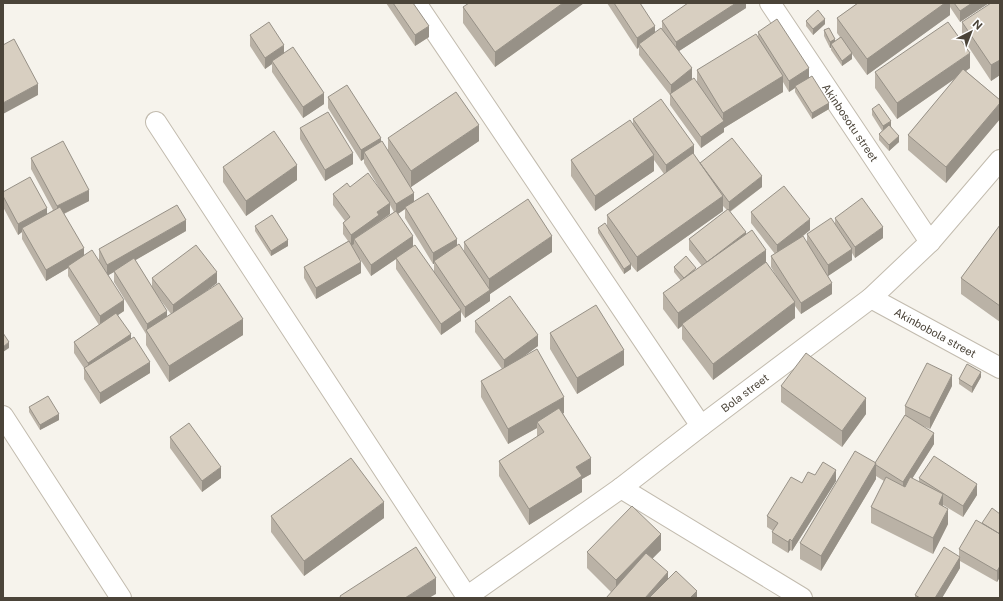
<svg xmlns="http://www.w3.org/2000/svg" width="1003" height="601" font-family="'Public Sans',sans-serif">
<rect width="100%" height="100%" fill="#f6f3ec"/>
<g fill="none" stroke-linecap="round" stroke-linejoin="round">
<g stroke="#c2bbae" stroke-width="22">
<g id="street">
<path d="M416 3 701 426"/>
<path id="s1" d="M770 3 930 242"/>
<path d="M156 122 467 597"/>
<path id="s2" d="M871 298 1000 368"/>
<path d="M3 416 121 598"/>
<path d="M621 488 802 598"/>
<path id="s3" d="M465 598 621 488 701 426 871 298 930 242 1000 160"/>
</g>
</g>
<use href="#street" stroke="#fff" stroke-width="20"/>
</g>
<path fill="#bab2a6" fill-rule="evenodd" d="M386 3H413L429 37 415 46Z
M584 3 495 67 463 23V7Z
M607 3H640L655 32 662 29V21L746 3V8L679 51 692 79 697 83V70L758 36V32L809 78 829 109 812 119 795 92V88L789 92 783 82V92L724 128V132L701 148 670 105V95L639 55V47L637 49Z
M858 3H989L960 22 950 7V15L867 75 852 54V59L842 66 831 50V48H830L824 36V30L835 41 840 37 837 33V18Z
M1000 3V75L991 81 962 37V22Z
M806 21 825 24 813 35 806 26Z
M250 35 284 53 324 104 303 118 272 72V64L265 69 250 46Z
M970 68 966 71 1000 100V119L946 183 908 150V135L956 78 897 119 875 88V72Z
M328 97 381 142 388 150V138L479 141 411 187 414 201 457 246 464 252V242L552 252 490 294V301L465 318 461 312V321L441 335 396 269V259L371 276 360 259 361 273 316 299 304 278V267L348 241 343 234V223L345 221 333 205V194L350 187 381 191 364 163V159L361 161 328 108ZM390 205 394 212 379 222 390 214ZM405 209V218L433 264H434V272L413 246 398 214Z
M872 109 891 126 899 142 889 151 879 140V134L882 131 872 115Z
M633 119 694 155 700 163 762 187 730 212 778 279 771 267V256L775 254 751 223V212L810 230 801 238 807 244V234L835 223V218L883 238 855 258 852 253V260L828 276 832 294 801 314 795 306V318L713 380 682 339V326L678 329 663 309V293L681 281 674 272V267L696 270 702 266 689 250V239L727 210 723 206V211L637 272 631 265V269L624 274 598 233V228L607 225V215L664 174 654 160V171L595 211 571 176V160L633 124Z
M300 128 353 164 325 181 300 139Z
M31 158 89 201 64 214 84 256 99 260V249L186 231 135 260 152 287V278L217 283 200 295 243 335 169 382 146 345V334L114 282V272L108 275 124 311 118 315 150 373 100 404 84 379V368L74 353V342L99 325 68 276V268L46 281 22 239V232L18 235 3 207V196L47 214 53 210 31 169ZM156 294 171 314 167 317Z
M223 167 297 180 246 216 223 182Z
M1000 225V322L961 294V278Z
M255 226 288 246 271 256 255 231Z
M475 321 538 346 521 358 564 413H563L591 474 582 479V492L529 525 499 476V461L537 437V428L508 444 481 397V381L502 369 475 332Z
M550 333 624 365 577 394 550 349Z
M981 377 972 393 959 384V379Z
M781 386 866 414 842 447 781 402Z
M952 386 930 429 918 424 934 444 912 479 919 482V478L977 495 963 517 943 505 948 524 933 554 871 523V507L884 481 876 476V479L821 571 800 559V543L875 463 905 416V406Z
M29 407 59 420 40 430 29 412Z
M170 437 221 478 202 492 170 448Z
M815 475 836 481 792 551 790 550 788 553 772 543V532L773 531 767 527V516L802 483Z
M1000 514V577L997 582 960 561V568L942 598H915V595L959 556V549L982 523Z
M271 516 384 518 304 576 271 532Z
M661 550 652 558 668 579 697 598 611 592 587 568V552Z"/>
<path fill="#979187" d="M563 3H584L495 67V52Z
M736 3H746V8L676 53V42Z
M945 3H950V15L867 75V59Z
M972 3H989L960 22V11Z
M825 19V24L813 35V29Z
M429 26V37L415 46V35Z
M655 26V37L639 44V47L637 49V38Z
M835 39V45L831 44V48H830V42Z
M284 45V56L272 61V64L265 69V58Z
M852 53V59L842 66V61Z
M970 53V68L897 119V103Z
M1000 60V75L991 81V65Z
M692 68V79L671 96V85Z
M809 68V79L795 86V88L789 92V81Z
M783 76V92L724 128V132L701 148V137L723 121V113Z
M38 84V95L3 114V103Z
M324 93V104L303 118V107Z
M829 103V109L812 119V113Z
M1000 103V119L946 183V167Z
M891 121V127L883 132V126Z
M479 125V141L411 187V171Z
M899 136V142L889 151V145Z
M381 138V149L364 152V159L361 161V150Z
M694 145V156L666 176V165Z
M353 153V164L325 181V170Z
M654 155V171L595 211V196Z
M297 165V180L246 216V201Z
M762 176V187L729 212V202Z
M89 190V201L57 217V206Z
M414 193V204L405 207V209L396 215V204Z
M723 196V211L637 272V257Z
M390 203V214L354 239V244L351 246V235L377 212Z
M47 208V219L22 228V232L18 235V224Z
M810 219V230L777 256V245Z
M186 220V231L115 272 114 271V272L107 276V265Z
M883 227V238L855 258V247Z
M746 232V243L708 262Z
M413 236V247L396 258V259L371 276V265Z
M552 236V252L490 294V301L465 318V307L489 291V279Z
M457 239V250L434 261V264H433V253Z
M288 240V246L271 256V251Z
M84 248V259L68 266V268L46 281V270Z
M852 249V260L828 276V265Z
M766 250V265L682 324V326L678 329V313Z
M361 262V273L316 299V288Z
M631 264V269L624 274V269Z
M217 272V283L173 316V305Z
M832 283V294L801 314V303Z
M124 300V311L100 327V316Z
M795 302V318L713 380V364Z
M461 310V321L441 335V324Z
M167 311V322L147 331V324Z
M243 319V335L169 382V366Z
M131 334V345L88 374V363Z
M538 335V346L504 371V360Z
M9 342V348L3 352V347Z
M624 350V365L577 394V378Z
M150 362V373L100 404V393Z
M981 372V377L972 393V387Z
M952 375V386L930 429V418Z
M564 397V413L540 426 537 422V428L508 444V429Z
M866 398V414L842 447V431Z
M59 414V420L40 430V425Z
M934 433V444L903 493V482Z
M591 458V474L582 479V492L529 525V509L576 467Z
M876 463V479L821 571V556Z
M221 467V478L202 492V481Z
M836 470V481L792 551V541Z
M977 484V495L963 517V506Z
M943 494V510L939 504Z
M384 502V518L304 576V561Z
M948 509V524L933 554V538Z
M661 534V550L616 596V580Z
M790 539V550L788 553V542Z
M960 557V568L942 598H935Z
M1000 566V577L997 582V571Z
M668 572V588L659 598H645Z
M436 578V594L429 598H405Z
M697 591V598H690Z"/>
<path fill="#d8cfc1" stroke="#979187" d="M393 3H413L429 26 415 35Z
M469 3H563L495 52 463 7Z
M614 3H640L655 26 637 38Z
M688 3H736L676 42 662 21Z
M858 3H945L867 59 837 18Z
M954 3H972L960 11Z
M991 3H1000V60L991 65 962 22Z
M818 10 825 19 813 29 806 21Z
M777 19 809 68 789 81 758 32Z
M269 22 284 45 265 58 250 35Z
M948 22 970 53 897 103 875 72Z
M661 28 692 68 671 85 639 44Z
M829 28 835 39 830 42 824 30Z
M756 34 783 76 723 113 697 70Z
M841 37 852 53 842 61 831 44Z
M14 39 38 84 3 103V45Z
M293 47 324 93 303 107 272 61Z
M963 69 1000 100V103L946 167 908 135Z
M812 76 829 103 812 113 795 86Z
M694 78 724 121 701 137 670 94Z
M347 85 381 138 361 150 328 97Z
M456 92 479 125 411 171 388 138Z
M661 99 694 145 666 165 633 119Z
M879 104 891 121 883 126 872 109Z
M328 112 353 153 325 170 300 128Z
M630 120 654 155 595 196 571 160Z
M889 125 899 136 889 145 879 134Z
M274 131 297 165 246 201 223 167Z
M732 138 762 176 729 202 700 163Z
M63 141 89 190 57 206 31 158Z
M382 141 414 193 396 204 364 152Z
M693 153 723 196 637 257 607 215Z
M368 173 390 203 377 212 379 215 351 235 343 223 350 217 333 194 347 183 350 187Z
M30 177 47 208 18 224 3 196V192Z
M784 186 810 219 777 245 751 212Z
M428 193 457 239 433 253 405 207Z
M862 198 883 227 855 247 835 218Z
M528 199 552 236 489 279 464 242Z
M177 205 186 220 107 265 99 249Z
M60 207 84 248 46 270 22 228Z
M728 209 746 232 707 262 689 239Z
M396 211 413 236 371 265 354 239Z
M272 215 288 240 271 251 255 226Z
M831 218 852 249 828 265 807 234Z
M605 223 631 264 624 269 598 228Z
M1000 225V306L961 278Z
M752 230 766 250 678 313 663 293Z
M803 236 832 283 801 303 771 256Z
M349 241 361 262 316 288 304 267Z
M459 244 490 290 465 307 434 261Z
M196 245 217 272 173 305 152 278Z
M415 245 461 310 441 324 396 258Z
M92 250 124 300 100 316 68 266Z
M686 256 696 268 684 278 674 267Z
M134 258 167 311 147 324 114 271Z
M766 262 795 302 713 364 682 324Z
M219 283 243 319 169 366 146 330Z
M510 296 538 335 504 360 475 321Z
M596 305 624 350 577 378 550 333Z
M116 313 131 334 88 363 74 342Z
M3 333 9 342 3 347Z
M134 337 150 362 100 393 84 368Z
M537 349 564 397 508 429 481 381Z
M806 353 866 398 842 431 781 386Z
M927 363 952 375 930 418 905 406Z
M967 364 981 372 972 387 959 379Z
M48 396 59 414 40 425 29 407Z
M559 408 591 458 576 467 582 476 529 509 499 461 544 432 537 422Z
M905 415 934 433 903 482 876 465 875 463Z
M189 423 221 467 202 481 170 437Z
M855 451 876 463 821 556 800 543Z
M934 456 977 484 963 506 919 478Z
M351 458 384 502 304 561 271 516Z
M823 462 836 470 792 541 790 539 788 542 772 532 778 523 767 516 791 477 802 483 808 472 815 475Z
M886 477 905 487 910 477 943 494 939 504 948 509 933 538 871 507Z
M632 506 661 534 616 580 587 552Z
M992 508 1000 514V534L982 523Z
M976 520 1000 534V566L997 571 959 549Z
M416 547 436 578 405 598H341L340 596Z
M944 547 960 557 935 598H920L915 595Z
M646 553 668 572 645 598H606Z
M676 571 697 591 690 598H649Z"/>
<g text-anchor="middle" stroke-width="3.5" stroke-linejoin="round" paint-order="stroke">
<g font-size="11" fill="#4b4439" stroke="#fff">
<text dy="4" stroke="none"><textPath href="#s1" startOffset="144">Akinbosotu street</textPath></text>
<text dy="4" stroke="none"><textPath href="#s2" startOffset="73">Akinbobola street</textPath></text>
<text dy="4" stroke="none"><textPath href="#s3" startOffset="347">Bola street</textPath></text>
</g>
</g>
<rect width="1003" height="601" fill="none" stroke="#4b4439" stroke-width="8"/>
<g transform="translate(971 32) rotate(42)" stroke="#ffffff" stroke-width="3" paint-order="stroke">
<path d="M0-3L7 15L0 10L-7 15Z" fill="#4b4439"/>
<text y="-6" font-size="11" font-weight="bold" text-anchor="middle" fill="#4b4439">N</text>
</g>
</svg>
